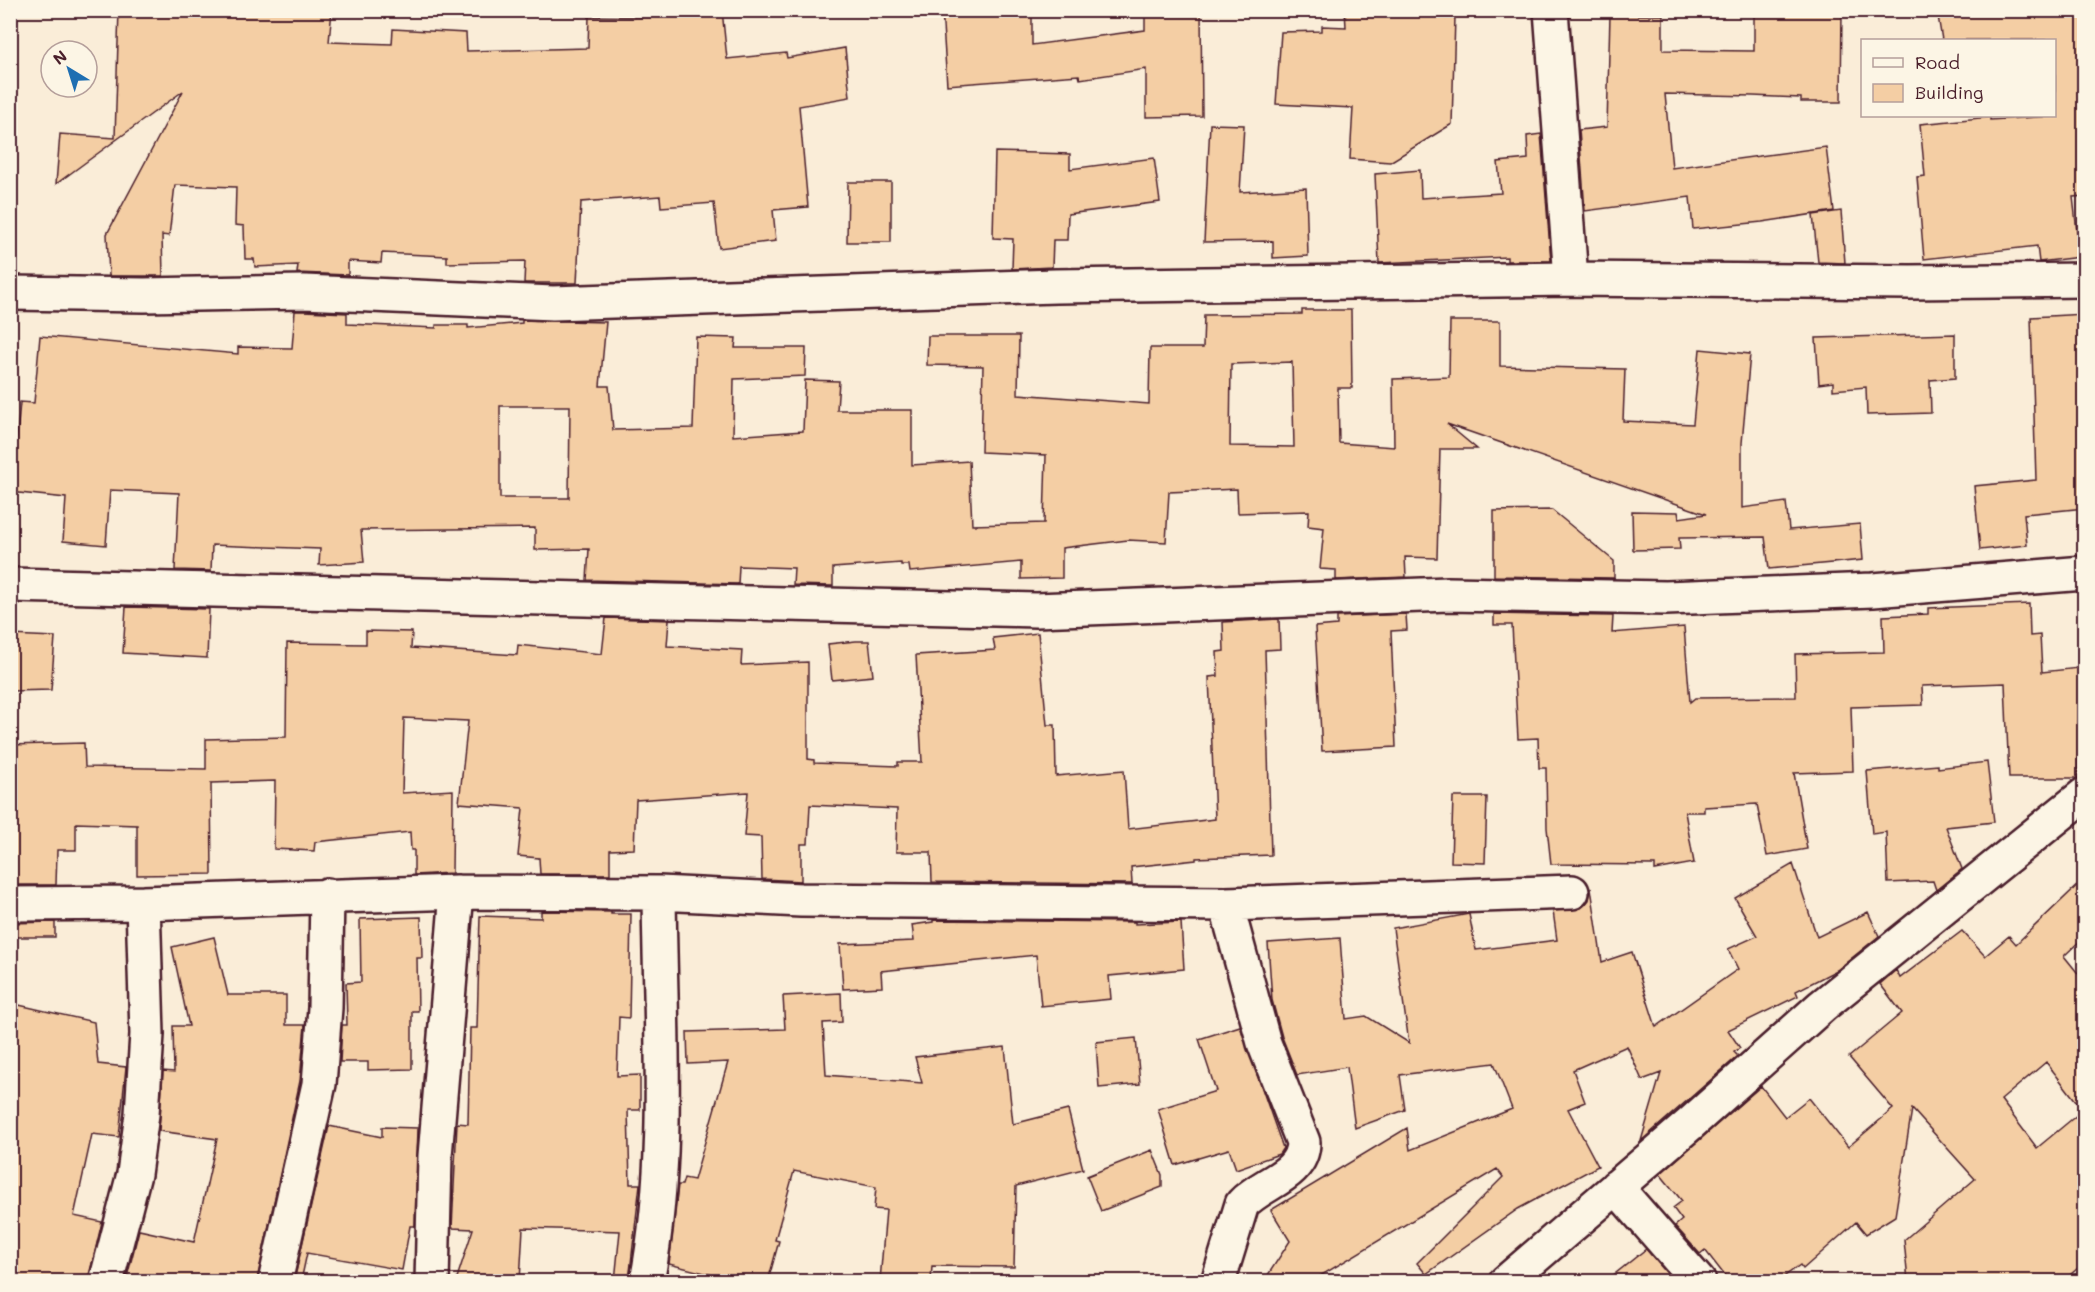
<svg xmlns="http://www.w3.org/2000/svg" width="2095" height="1292" font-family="Mali,sans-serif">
<rect width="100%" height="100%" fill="#faedd8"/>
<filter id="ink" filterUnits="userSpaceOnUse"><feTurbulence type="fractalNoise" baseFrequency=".0167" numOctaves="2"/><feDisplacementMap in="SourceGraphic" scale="12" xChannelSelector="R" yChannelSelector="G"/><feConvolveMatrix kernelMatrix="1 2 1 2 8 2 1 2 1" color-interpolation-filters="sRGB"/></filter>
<g filter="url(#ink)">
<path fill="#f4cea4" stroke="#4a1f2b" stroke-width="1.5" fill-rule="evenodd" d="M119 10H332L329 42 392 44 393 29 466 33 467 51 588 48 589 16 662 17V10H722L727 59 786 53 787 58 845 48 850 97 799 106 808 207 773 210 776 241 719 248 714 203 661 207 660 196 581 202 577 283H524L525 261 447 263V256L382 253 381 263 348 261V275L297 273 298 265 255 267 254 259H245L244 226 235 225 236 187 175 185 169 236 162 235 163 276H109L107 234 183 91 56 184 60 134 115 138Z
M942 10H1032V45L1145 30V10H1201L1202 116 1146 117V69L1080 79 1079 75 947 85Z
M1345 10 1455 16 1452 124 1390 162 1350 159 1353 108 1276 104 1281 32 1322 31V26L1346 27Z
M1754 10H1842L1841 102H1801V98L1753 96 1665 94 1672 168 1826 147 1834 211 1762 222 1693 229 1690 197 1585 211 1579 130 1607 127 1610 15H1663V50L1754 51Z
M1937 10H2085V196L2073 197 2080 257 2039 262 2037 246 1924 259 1917 177 1925 176 1920 124 1990 117V120L2055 116V40H1942Z
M1210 124 1244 125 1240 192 1306 188 1308 256 1273 258V241L1204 242Z
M1541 134 1551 261H1507V257L1379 263 1375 174 1420 170 1421 198 1501 193 1498 162 1528 159 1527 136Z
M995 152 1070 154V169L1154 158 1160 202 1068 214 1067 240H1053L1052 267 1012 269 1013 239 993 238Z
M848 182H891V242H847Z
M1841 211 1845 263 1818 262 1813 215Z
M1302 310H1351L1352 388H1338L1339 443 1394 447 1393 379 1449 377 1450 321H1500V366L1625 369 1623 421 1693 424 1700 349 1750 354 1742 443V508L1786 502 1789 530 1860 524 1863 560 1769 569 1765 537 1679 538 1680 549 1633 550 1632 511 1678 512 1679 518 1706 514 1447 424 1477 449H1440L1437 558 1405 557 1406 577 1336 580V570L1320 569 1324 528 1308 526 1309 511 1238 513 1237 489 1169 492 1166 542 1128 540 1062 548V578L1021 579V562L910 572 909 565H901V563L833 568V586L793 585 794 568 739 566 738 584 587 580 589 549 535 550V528L361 530 364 562 319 565 320 549 212 545 211 571 175 570 179 493 110 490 106 545 63 541 66 498 10 492V446L16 447 20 402 34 403 40 336 238 354V347L292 348 295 311H304L347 313V324L436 328V325H468V328L522 323V320L606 322 600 386H609L613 430 693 428 696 337 736 338 735 348H806L805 376 734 379 733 436 803 431 805 380 839 381 837 410H912V465L969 461 972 525 1044 523 1046 455 981 452 983 366 927 365 928 336H1019L1018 394 1149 404 1150 348H1203L1204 315 1302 314ZM1292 362 1294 447 1230 446 1231 364ZM500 406H570L569 498H500Z
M2085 314V508L2024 514 2027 545 1980 550 1974 486 2036 480 2031 317Z
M1955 334V378L1930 380 1931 413 1867 415 1866 387 1833 390V382L1819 384 1816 338Z
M1552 510 1614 561V578L1494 576V511Z
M2029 604 2030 636 2040 635 2042 672 2079 668 2078 778H2009L2005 683 1922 686 1923 705 1851 707 1853 771 1794 773 1807 849 1767 856 1757 804 1704 807V812H1685L1694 863 1655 870V865L1551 864 1547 828 1546 768H1539L1538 738 1518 739 1512 625H1494V614L1613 616 1612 633 1684 627 1690 702 1695 698 1796 697 1795 654 1884 652 1883 616 1928 614V608Z
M126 607 209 609 207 658 123 653Z
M1406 614 1407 630 1391 631 1396 747 1322 751 1315 627 1337 625V617Z
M606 618 669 620 667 646 742 650 741 665 808 662V759L814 760V763L898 766V762H922L916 655 995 650 993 638 1038 633 1047 725H1055L1056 776 1124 770 1128 829 1215 819 1209 677 1218 676 1217 652 1224 651 1223 622 1279 619 1280 649 1265 650 1271 855 1196 858V860L1131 867 1132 884 932 882 931 852H896L897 809 810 805 808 844H801V881L762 879 761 837 744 836 748 792 636 800 634 849 610 850V874H540L539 858 518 856 523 808 459 803 468 721 404 718 402 793 453 790 452 873 414 875V850H411L410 832 315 842 314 851 274 849 275 781 211 783 212 874 137 875V825L76 823V850H57L56 885H10V745L84 743 85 767 206 769V739L286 737 287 643 366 644V631L412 632 411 648 517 655 518 645 602 654Z
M10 635 55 637 51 690 10 691Z
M856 641H869L873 676 832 680 828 644Z
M1987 762 1994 822 1946 827 1962 869 1936 890 1933 881 1888 883 1886 832 1872 834 1867 771 1938 765V768Z
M1453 797H1487L1485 863 1451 862Z
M1793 864 1817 937 1868 912 1879 936 1837 970 1796 991 1798 996 1728 1030 1740 1048 1734 1052 1738 1056 1641 1141 1661 1073 1642 1080 1627 1046 1573 1070 1585 1102 1568 1109 1598 1166 1518 1209 1426 1274 1417 1263 1503 1177 1497 1169 1312 1281H1264L1290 1241 1271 1210 1407 1128 1410 1150 1512 1109 1494 1063 1400 1075 1405 1110 1355 1128 1347 1067 1297 1075 1282 1037 1272 1000 1268 943 1340 938 1346 1019 1366 1016 1409 1043 1393 928 1469 914 1476 950 1557 940 1553 911 1581 908 1589 900 1591 888 1602 962 1632 952 1656 1027 1738 969 1728 949 1757 936 1735 898Z
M2085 878V936L2064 956 2085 982V1262L2063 1281H1908L1904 1240 1975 1179 1912 1109 1895 1216 1866 1234 1856 1222 1803 1269 1800 1265 1778 1281H1729L1705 1250 1700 1254 1675 1226 1682 1220 1673 1208 1682 1201 1660 1174 1761 1086 1785 1117 1809 1098 1848 1147 1893 1109 1849 1057 1902 1013 1880 984 1896 970 1900 978 1962 931 1985 956 2009 936 2016 944ZM2046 1062 2083 1110 2037 1148 2001 1100Z
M541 911 611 912V914H631L629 1018 619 1017 617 1076 640 1075V1110H628L630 1184H640L629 1281H615L620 1231 523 1228 520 1281H456L473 1229 452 1228 457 1123 468 1124 470 1028H477L480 916 541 918Z
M421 917 422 958H417L418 1011H412V1069L368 1070V1062H340L342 1025H347L346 983 361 982 360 919Z
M933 920 1135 922V924L1181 922 1184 969 1109 976 1111 999 1041 1006 1036 955 881 971 882 987 843 989 840 944 914 941 912 925 933 922Z
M55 922V937H10V923Z
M214 937 228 995H286V1025H305L300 1081 257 1281H126L139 1230 194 1242 217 1139 159 1131 163 1071 174 1072 173 1026H189L172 947Z
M841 993 842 1022 823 1023 826 1075 922 1083 915 1057 1005 1047 1013 1124 1068 1110 1083 1169 1016 1186 1014 1267 932 1266 931 1281H880L886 1210 874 1209 876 1187 794 1171 775 1240 779 1241 768 1281H736L669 1264 678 1185H682L684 1178 694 1180 728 1062 688 1064 687 1032 785 1029 783 996Z
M10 1003 94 1022 98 1064 126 1067 119 1137 92 1134 74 1216 102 1222 88 1281H32L10 1277Z
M1240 1026 1283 1148 1279 1154 1236 1169 1229 1149 1175 1165 1158 1109 1216 1091 1199 1039Z
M1136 1038 1140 1084 1099 1088 1096 1042Z
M329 1126 382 1137V1127L418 1128 415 1226H410L402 1270 307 1253 301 1281H294Z
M1152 1150 1162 1175V1187L1101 1211 1087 1176Z
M1646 1249 1671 1278 1667 1281H1606Z"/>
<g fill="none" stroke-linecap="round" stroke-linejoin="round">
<g stroke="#4a1f2b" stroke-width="38">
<path id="street" d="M1571 279 1910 282 2084 280
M10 293 144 295 304 292 553 303 1056 286 1571 279 1551 10
M10 585 1036 610 1448 594 1666 598 1873 590 2084 573
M10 904 143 903 457 892 659 893 801 900 1226 904 1572 892
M1616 1187 1699 1282
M106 1282 134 1174 142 1114 147 1034 143 903
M275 1282 319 1084 325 1008 327 895
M432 1282 435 1156 457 892
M647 1282C671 1156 660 1021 659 893
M1218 1282 1242 1204C1262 1182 1303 1176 1303 1142L1264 1043 1226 904
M1506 1282 1690 1124 1822 1006 2084 795"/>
</g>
<use href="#street" stroke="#fcf5e5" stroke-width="33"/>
</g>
</g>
<rect width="2095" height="1292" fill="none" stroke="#fcf5e5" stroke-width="36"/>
<rect x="18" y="18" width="2059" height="1256" fill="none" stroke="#4a1f2b" stroke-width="2" filter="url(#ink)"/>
<rect x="1861" y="39" width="195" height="78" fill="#fcf5e5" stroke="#b59f9b" stroke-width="1.5"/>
<rect x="1873" y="58" width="30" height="9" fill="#fcf5e5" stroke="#b59f9b" stroke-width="1.5"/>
<text x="1915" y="69" font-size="18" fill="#4a1f2b">Road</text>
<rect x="1873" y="84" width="30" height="18" fill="#f4cea4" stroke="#b59f9b" stroke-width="1.5"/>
<text x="1915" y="99" font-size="18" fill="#4a1f2b">Building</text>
<g transform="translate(69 69) rotate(322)"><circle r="28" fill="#fcf5e5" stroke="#b59f9b" stroke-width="1.5"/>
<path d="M0-4.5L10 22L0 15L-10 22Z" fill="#1f6fb2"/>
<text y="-9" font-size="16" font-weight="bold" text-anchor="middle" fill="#4a1f2b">N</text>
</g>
</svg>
